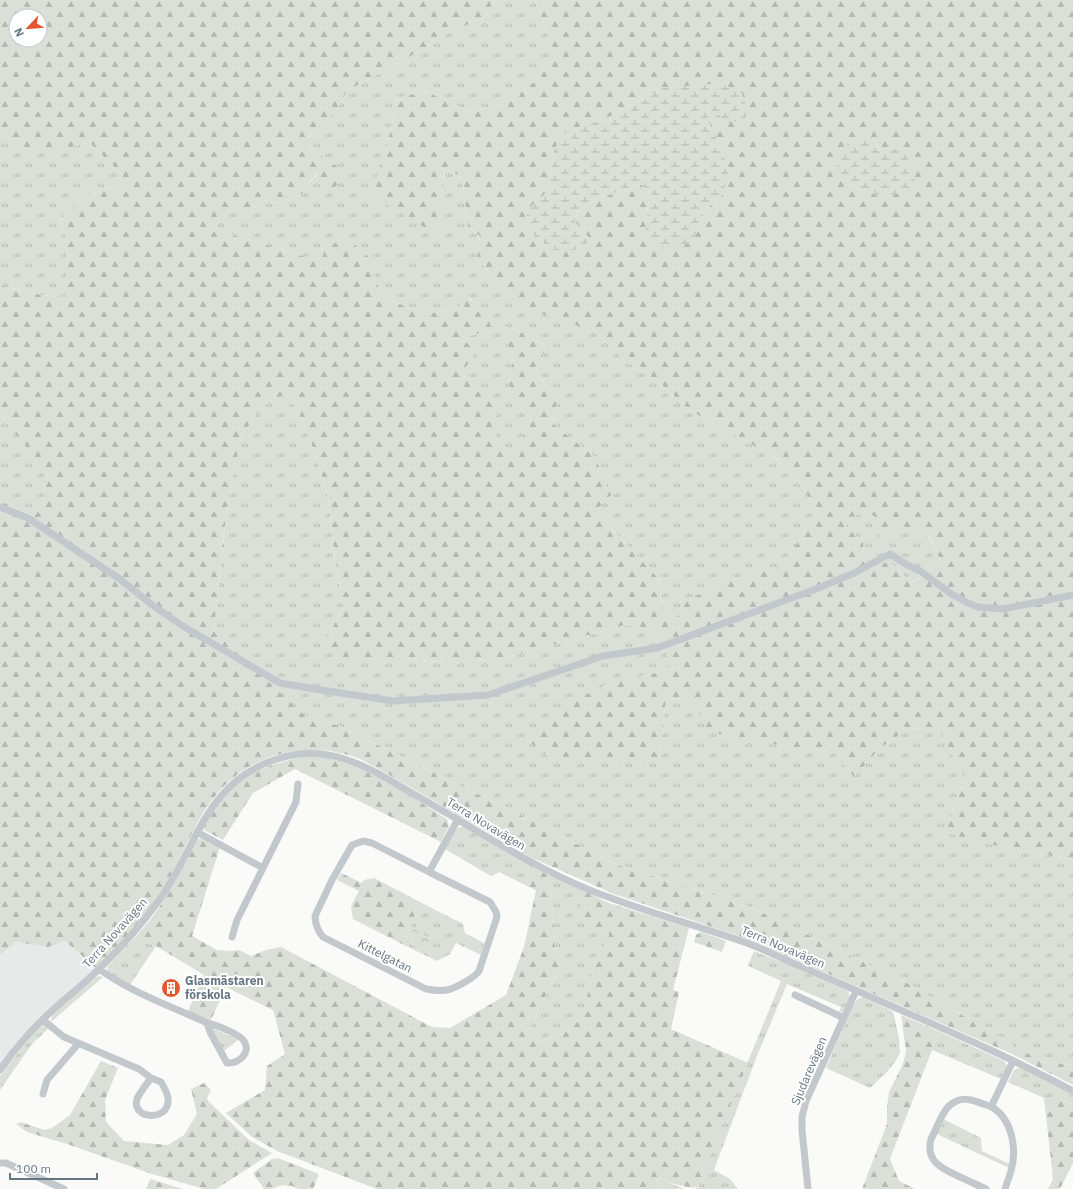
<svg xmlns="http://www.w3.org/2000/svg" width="1073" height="1189" font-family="'IBM Plex Sans',sans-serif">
<defs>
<pattern id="grass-tufts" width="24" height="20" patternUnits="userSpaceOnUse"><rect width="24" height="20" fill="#dadfd7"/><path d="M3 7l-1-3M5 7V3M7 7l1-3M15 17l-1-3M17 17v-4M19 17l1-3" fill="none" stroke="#b4b9b4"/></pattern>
<pattern id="forest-firs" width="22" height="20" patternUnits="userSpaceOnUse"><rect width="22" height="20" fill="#dadfd7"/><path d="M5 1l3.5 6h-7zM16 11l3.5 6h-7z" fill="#b4b9b4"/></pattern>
<pattern id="wetland-marsh" width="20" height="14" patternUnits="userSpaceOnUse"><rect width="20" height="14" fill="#dadfd7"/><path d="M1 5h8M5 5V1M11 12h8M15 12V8" fill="none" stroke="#b4b9b4"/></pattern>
<pattern id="park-crowns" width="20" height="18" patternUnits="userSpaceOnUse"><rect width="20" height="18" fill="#dadfd7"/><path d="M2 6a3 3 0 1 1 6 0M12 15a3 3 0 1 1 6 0" fill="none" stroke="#b4b9b4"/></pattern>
</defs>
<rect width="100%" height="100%" fill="#fafaf8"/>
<path fill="#e8e9e9" d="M65 941 96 968 0 1065V955L16 942 48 947Z"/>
<path fill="url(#grass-tufts)" d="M495 0H535L556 56 537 80 511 100 473 113 425 91 398 98 388 141 439 233 444 168 462 177 468 227 480 236 477 260 489 271 506 295 596 332 626 362 648 374 668 390 689 410 776 458 793 476 818 509 784 564 731 581 675 620 662 605 658 578 610 527 597 509 595 457 553 424 557 399 536 371 546 348 529 335 505 327 514 351 510 374 509 396 532 420 520 442 508 452 496 438 484 391 461 374V337L493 331 470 298 454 310 421 314 381 295 367 256 325 247 322 259 302 256 258 242 224 233 217 227 219 218 233 211H251L260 201 279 203 303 193 307 185 319 173 333 189 338 167 308 147V138L324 121 335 112 347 91 427 47 440 36 484 18Z
M0 134 61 150 89 142 122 175 119 186 86 195 60 218 67 241 66 297 41 295 0 285Z
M288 395 305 425 327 490 335 558 344 607 326 639 400 658 449 663 500 659 625 625 655 630 670 661 664 671 642 676 526 740 556 762H659L666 700 691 699 781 745 835 753 854 776 880 748 909 728 939 730 965 778 945 831 968 840 1073 860V1065L1041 1061 905 982 748 906 617 865 524 817 339 726 303 715 214 631 226 515 241 436 268 399Z
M0 414 48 476 42 508 33 516 0 501Z
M866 511 875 517V530C913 531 924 517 940 560L931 570 913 582 907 581 899 567 872 570 864 558 863 542 846 527 850 518Z
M459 827H464L534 867 525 885 499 872 491 876 445 849 454 831Z
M548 875 577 887 609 932V942L598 950 583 1014 574 1026 559 1037 540 1041 526 1034 561 965 555 946 551 889Z
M418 901 463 924 465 933 484 943 481 955 456 943 450 954 437 961 404 945 411 928Z
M134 938 156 946 130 985 108 972 107 967Z
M754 951 789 965 848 991 850 997 842 1012H839L841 1007 787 984 757 1056 714 1170 730 1179 738 1189H695L699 1187 707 1161 781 981 748 966Z
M99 976 103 977 51 1022 52 1015 94 978Z
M863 997 892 1011 894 1015 899 1038 900 1053 895 1062 887 1072 870 1088 826 1068 853 1005 858 999Z
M45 1025 49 1028 32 1044 0 1090V1076L24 1045 40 1027Z
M212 1029 216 1030 238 1039V1040L224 1051Z
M938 1031 1004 1061 1007 1066 1001 1079 932 1050Z
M1020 1067 1061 1087 1073 1095V1105L1060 1098H1044L1008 1082 1014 1070Z
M943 1119 981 1138 982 1151 1010 1164 1009 1168 937 1134Z
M658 1178 684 1189H656Z"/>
<path fill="url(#forest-firs)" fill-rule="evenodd" d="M0 0H495L484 18 440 36 427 47 347 91 335 112 324 121 308 138V147L338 167 340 180 333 190 318 173 307 185 303 193 279 203 260 201 251 211H233L220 218 217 227 224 233 258 242 302 256 322 259 325 247 347 238 368 256 381 295 421 314 454 310 469 298 487 317 493 331 461 337 476 352 461 374 484 390 501 422 496 438 508 452 520 442 532 420 509 396 510 374 514 351 506 344 505 327 529 335 546 348 536 371 557 399 553 424 595 457 611 495 597 509 610 527 658 578 662 605 675 620 688 599 731 581 784 564 818 509 793 476 776 458 689 410 668 390 648 374 626 362 596 332 528 309 506 295 489 271 477 260 480 236 468 227 462 177 444 168 440 233 417 224 371 194 388 141 398 98 425 91 473 113 511 100 537 80 556 56 535 0H1073V860L967 840 945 831 965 778 939 730 909 728 880 748 854 777 835 753 781 745 709 732 691 699 666 700 659 762H556L526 740 543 721 600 686 664 671 670 661 654 630 625 625 500 659 449 663 400 658 340 659 326 639 344 607 335 558 327 490 305 425 288 395 268 399 241 436 226 515 214 631 303 714 339 726 524 817 617 865 748 906 905 982 1041 1061 1073 1065V1085L1012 1054 748 939 614 894 530 857 379 769C372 766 365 761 358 758 305 739 247 754 213 799 193 824 183 856 166 884 158 897 148 912 139 924 126 939 110 953 96 968L65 941 48 947 16 942 0 955V501L33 516 42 508 48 476 0 414V285L41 295 65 297 67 241 60 218 86 195 119 186 122 175 89 142 61 150 20 147 0 134ZM16 16H40V40H16ZM663 88 741 122 728 120 708 110V121L723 152 722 196 705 210 693 242 645 227 650 192 641 184 597 199 577 211 575 222 589 238 526 211 544 195 549 185 554 150 568 131 611 116ZM870 135 882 153 891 196H879L845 184ZM866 511 875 517V530L882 538C891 530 893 530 904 529 928 527 933 541 940 560L931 570 914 582 908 581 899 567 886 562 872 569 864 558 863 542 846 527 850 518Z
M306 756C358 757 404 793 447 819L449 826 441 842 295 769 253 793 223 840 204 830 203 826C208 817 213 807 219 799 242 773 273 763 306 756Z
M202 838 220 847 192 936 217 950 232 951 239 950 251 956 266 950 281 947 432 1027 450 1028 506 995 524 947 536 890 525 885 534 867 548 875 551 889 555 946 561 965 526 1034 540 1041 559 1037 574 1026 583 1014 598 950 609 942V932L584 922 577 887 609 903 689 928 673 990 679 992 671 1029 748 1063 707 1161 699 1187C687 1189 670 1183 658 1178L656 1189H377L277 1151 252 1137 226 1113 265 1090 267 1066 285 1054 273 1010 226 987 210 1022 188 1011 204 975 156 946 134 938C160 913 180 872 197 840Z
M341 873 362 883 364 880 374 878 418 901 411 928 404 945 353 919 351 906 359 891 337 880Z
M701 932 726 941 722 952 694 942 696 935Z
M901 1015 938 1031 932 1050 890 1159 899 1181 915 1189H862L887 1124V1107L889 1092 903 1064 906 1051Z
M101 1061 118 1068 105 1100 106 1122 124 1141 168 1145 184 1135 197 1114 191 1089 204 1083 211 1090 207 1098 208 1101 249 1140 272 1153 216 1189H204L149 1173 67 1144 27 1132 16 1124 21 1122 44 1130 52 1128 70 1115Z
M1044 1098H1060L1073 1105V1163L1060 1189H1048L1053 1179Z
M278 1158 319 1174 313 1189H298L292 1186 282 1185 272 1189H264L253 1173 272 1159Z
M150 1179 183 1189H146Z"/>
<path fill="url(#wetland-marsh)" d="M709 84 732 87 742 93 748 114 741 122 728 121 708 110V121L723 152 728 174 722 196 705 210 693 242 671 248 659 246 650 238 645 227 650 192 641 184 597 199 577 211 575 222 589 238 585 248 563 252 552 249 533 235 528 225 526 211 544 195 549 185 554 150 559 139 568 131 611 116 663 88Z
M870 135 882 153 904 147 915 179 912 189 891 196H879L845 184 836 164 848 144Z"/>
<path fill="url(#park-crowns)" d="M414 929 431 939 424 952 407 942Z"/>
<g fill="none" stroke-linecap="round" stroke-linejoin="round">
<path stroke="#c3c8cc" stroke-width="7" d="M0 507 28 518 121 580 151 604 181 625 280 683 309 688 393 701 488 695 603 656 657 648 816 589 854 573 890 554 904 563 920 571 953 595 968 603 978 607 1003 609 1073 595
M197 832 263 868
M429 872 490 902 496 912 497 917 479 971C476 976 470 979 465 982 450 991 443 992 426 989L323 937C318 931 315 924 315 916L332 880 352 845 363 841 372 843 429 872 458 819
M232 937 237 920 296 802 298 784
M99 969C132 993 171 1006 207 1023L210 1032 227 1063C238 1064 252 1053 244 1041 240 1034 216 1025 207 1023
M795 995 844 1018
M43 1020 64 1037 139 1069 151 1078 161 1082C164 1087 168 1094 168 1099 170 1122 131 1120 137 1099 140 1092 147 1084 151 1078
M0 1070C16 1047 36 1025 56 1007 71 994 86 982 100 968 122 947 142 924 160 899 198 845 205 782 277 759 328 742 368 767 410 792 431 804 452 816 472 828 517 855 562 881 611 898 656 915 702 927 747 943 763 949 779 957 795 964 823 976 851 988 878 1000 944 1029 1010 1057 1073 1091
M43 1094 47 1080 78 1044
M991 1107 1013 1061
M0 1163H6L64 1189
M808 1189 802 1130V1117L806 1101 856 991
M986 1189C977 1185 969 1181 960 1177 943 1169 925 1162 931 1139 936 1130 942 1112 949 1106 957 1098 968 1098 978 1102 982 1104 988 1105 992 1107 1013 1120 1017 1150 1011 1171 1009 1177 1007 1183 1005 1189"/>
</g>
<defs>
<g id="building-disc" transform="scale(1)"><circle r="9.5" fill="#e4572e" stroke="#fff"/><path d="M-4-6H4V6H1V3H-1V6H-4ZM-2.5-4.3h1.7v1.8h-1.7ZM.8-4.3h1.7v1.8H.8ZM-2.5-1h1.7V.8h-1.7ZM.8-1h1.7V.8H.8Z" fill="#fff"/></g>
</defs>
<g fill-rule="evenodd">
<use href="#building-disc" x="171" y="988"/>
</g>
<g text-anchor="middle" stroke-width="4" stroke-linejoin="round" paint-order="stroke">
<g font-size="12" fill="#657683" stroke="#fff">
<text transform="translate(486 824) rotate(31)" y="4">Terra Novavägen</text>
<text transform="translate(115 933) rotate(-48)" y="4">Terra Novavägen</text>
<text transform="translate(783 947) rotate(23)" y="4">Terra Novavägen</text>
<text transform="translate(385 956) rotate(27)" y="4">Kittelgatan</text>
<text transform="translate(809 1071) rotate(-67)" y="4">Sjudarevägen</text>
</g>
<g font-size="12" font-weight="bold" fill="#657683" stroke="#fff" text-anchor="start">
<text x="185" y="985">Glasmästaren<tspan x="185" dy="14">förskola</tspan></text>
</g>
</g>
<g transform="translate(28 28) rotate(244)"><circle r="19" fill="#ffffff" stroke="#c1c8cd"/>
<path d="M0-3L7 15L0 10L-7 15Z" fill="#e4572e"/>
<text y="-6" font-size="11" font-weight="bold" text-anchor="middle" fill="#657683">N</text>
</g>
<path d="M10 1173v6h87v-6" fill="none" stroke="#657683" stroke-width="2"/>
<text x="16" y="1173" font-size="12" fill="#657683" stroke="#ffffff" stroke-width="3" paint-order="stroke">100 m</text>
</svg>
